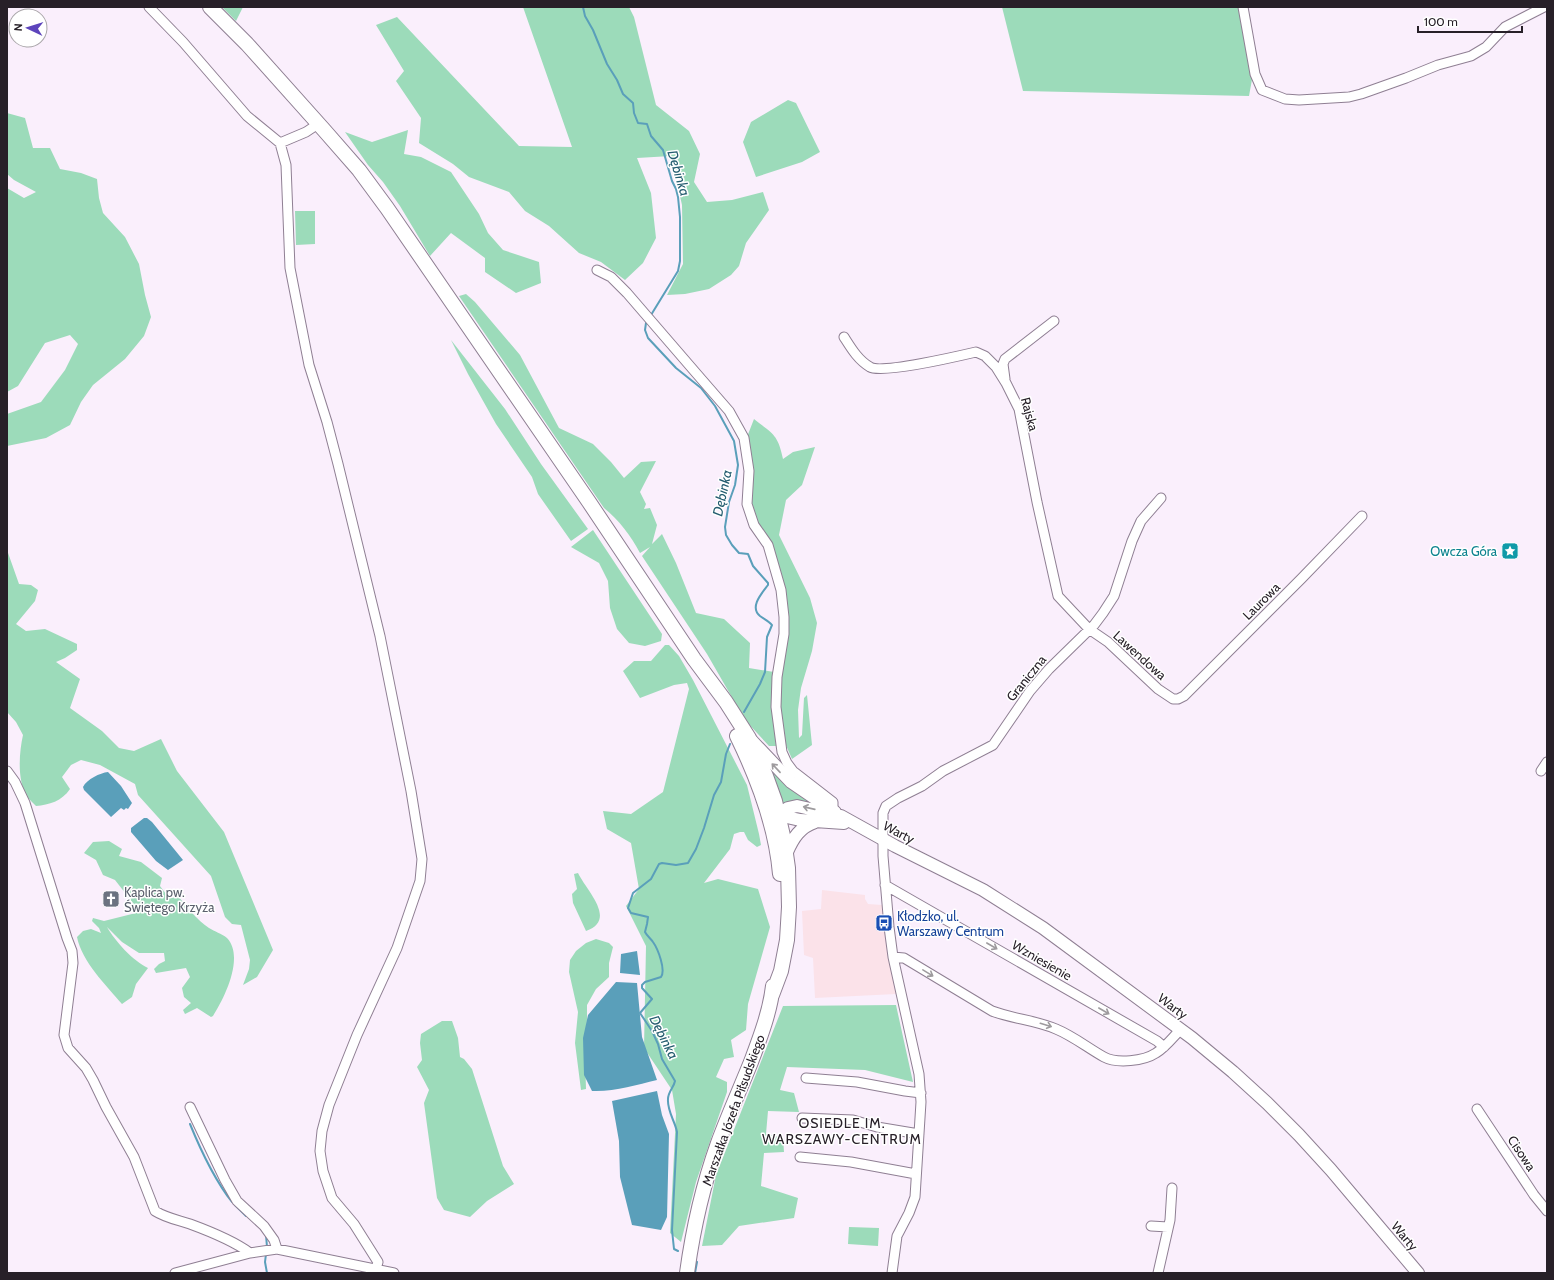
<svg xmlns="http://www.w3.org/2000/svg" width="1554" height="1280" font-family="Cabin,sans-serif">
<rect width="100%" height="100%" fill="#faeffc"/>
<path fill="#fbe2e9" d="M822 890 865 895V899L868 904 882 905 888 958 890 963 896 994 815 998 813 958 804 955 802 911 821 909Z"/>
<path fill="#9cdbba" d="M222 7H243L236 21Z
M523 7H629L634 17 656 105 689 131 700 154 694 182 707 202 732 200 763 192 769 210 746 243 739 266 731 275 709 289 685 294 667 295 683 264 682 205 671 156 637 158 651 193 656 238 643 263 625 280 601 262 579 253 549 226 525 211 509 192 469 177 453 164 419 143 421 118 396 81 404 71 376 25 397 17 519 146 572 147Z
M1002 7H1241L1253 74 1249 96 1023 91Z
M788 100 796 103 820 152 802 162 756 177 743 142 751 122Z
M7 113 25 118 33 148H50L60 169 81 173 97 179 99 198 103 213 125 237 139 264 145 295 151 317 144 336 125 359 93 385 81 402 70 425 46 438 7 446V414L41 402 65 370 78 344 70 335 45 343 18 386 7 392V188L24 198 36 192 14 180 7 174Z
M408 130 404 154 421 157 451 172 479 214 488 233 503 250 539 262 541 283 516 293 485 272V258L451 233 430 256 400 206 383 182 368 165 345 132 372 142Z
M295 211H315V244L296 245Z
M466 294 475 302 520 355 559 428 593 444 611 462 624 478 641 462 656 461 640 492 646 504 644 509 650 508 657 525 652 544 662 534 676 563 696 613 724 619 750 643 749 668 774 672 773 709 776 746H769L745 720 707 654 642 556 650 547 640 553C631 536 619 520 604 508L459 296Z
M451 340 505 409 541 464 588 529 571 541 538 494 532 477 496 424 468 374Z
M754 419C773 434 778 434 783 459L793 452 815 447 802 485 786 500 779 535 810 598 817 623 812 651 801 688 798 710 799 738 802 735 804 698 807 695 812 745 792 759 782 736 780 708V676L787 615 756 523 752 503 753 471 747 437Z
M593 530 662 634 661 641 645 646 629 643 617 629 610 608 608 581 599 563 571 547Z
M7 550 19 584 31 585 38 590 35 601 16 624 26 631 45 629 77 644V650L65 658 56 662 80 679 70 708 102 731 119 748 134 751 161 739 177 771 224 832 273 950 257 977 243 985 249 969 250 960 241 925 232 924 225 917 211 876 138 795 135 784 100 765 81 760 71 765 62 777 70 789C62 801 49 805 36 806 33 803 30 800 27 797 17 780 19 753 23 735L16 722 7 712Z
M665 645H669L679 656 693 680 747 785 759 834 761 845 757 847 748 840 744 832H740L734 834 730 849 704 883 718 879 758 889 770 927 748 1004 746 1030 731 1040 734 1057 724 1059 716 1077 727 1082V1092L696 1182 681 1242 670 1233 676 1114 672 1090 644 1048 646 946 626 906 639 889 631 843 607 829 603 811 631 814 663 792 689 689 687 683 674 685 640 698 623 671 634 661H651Z
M759 750 817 803 781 808Z
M109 841 122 849 119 856 141 862 162 878 160 886 166 894 172 898 178 896C187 907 197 920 209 928 215 932 221 933 227 938 245 957 224 999 213 1016L211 1017 197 1008 185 1014 183 1010 191 1003 184 997 182 988 190 977 186 968 156 973 154 969 159 964 165 961 164 953H139L122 942 107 927C115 941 133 961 148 968L136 984 132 997 122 1004C106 985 82 962 77 937L83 931 91 929 101 933 99 928 92 921 93 918 104 921 140 912 115 880 103 875 96 860 84 853 93 842Z
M578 873C586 890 618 920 586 931L573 903 572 894 577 889 574 874Z
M596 939 609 943 613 947 609 963V977L596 989 587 1005V1019L585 1055 586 1089 581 1090 575 1043 578 1012 569 972 570 960 576 951 586 943Z
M896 1005 913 1082 865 1070 787 1067 780 1090 794 1093 799 1112 768 1111 766 1134 783 1138 784 1152 764 1153 761 1186 798 1198 794 1218 739 1226 722 1245 702 1246 716 1175 783 1006Z
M442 1021H452L458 1038 460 1057 464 1059 472 1069 503 1166 514 1184 487 1201 470 1217 444 1210 437 1198 424 1103 429 1090 417 1067 422 1060 420 1043 421 1034Z
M849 1227 879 1228 878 1246 848 1244Z"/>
<path fill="#5a9fba" d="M108 772 121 786 132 803 128 809 126 808 124 810 121 808 111 817 84 790 83 787C87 779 100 773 108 772Z
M144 818H147L152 822 183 860 168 870 156 861 131 832V828Z
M637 951 640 975 620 973 621 954Z
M616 982 637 983 642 1037 657 1080C636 1085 614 1092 592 1091L584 1075 583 1038 588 1015Z
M657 1091 662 1115 669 1134 667 1217 661 1230 632 1225 620 1177 619 1141 612 1101Z"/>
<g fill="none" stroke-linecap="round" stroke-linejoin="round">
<path stroke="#5a9fba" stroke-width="2" d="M583 7 585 16 593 30 607 64 617 80 623 94 633 103 634 113 638 123 647 124 651 136 663 150 672 181 676 189 678 197 680 217V261L678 271 651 315
M646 323 645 330 648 338 676 368 701 388 715 406 734 441 738 465 735 485 729 502 725 527 726 535 732 545 739 553 748 554 753 566 768 583V585C762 593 749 607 760 616 764 619 769 621 772 625L767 637 765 672 760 684 744 712
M190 1124C201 1151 214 1179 232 1202
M235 1205 246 1216
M266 1235 267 1247
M678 1251 674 1249 672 1230 677 1132C675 1121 667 1111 668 1099 668 1092 674 1087 675 1081L662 1059 658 1044 652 1031 640 1013 652 999 642 988V985L645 982 661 977C666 970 658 949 653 942 651 939 647 936 645 932L647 924 648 917 631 913 628 908 633 893 651 879 659 864 662 863 676 865 688 863 696 849 704 828 714 795 721 782 726 754 730 744
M266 1254 265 1262 267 1273
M695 1261 697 1262 695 1273"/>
<g stroke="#8f7f93" stroke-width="11">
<path id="minor" d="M149 7 183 42 247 116 280 143 306 132 318 124
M1243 7 1255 74 1262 90 1285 99 1299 100 1349 97 1361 94 1406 78 1438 65 1471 56 1486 47 1505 27 1544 7
M280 143 286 165 290 268 309 365 327 422 338 464 380 636 411 791 422 859 420 881 397 948 357 1035 329 1105 322 1131 320 1151 323 1171 332 1198 354 1224 378 1262 376 1269
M597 270 611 277 627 293 696 373 729 411 744 438 749 471 747 504 754 525 768 545 781 590 784 617V634L777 677 776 707 782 752 787 763 793 771 833 802V810
M844 337C851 348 858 360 870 367 881 374 959 356 976 352L985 356 996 367 1006 383 1019 409 1037 502 1058 596 1089 629 1108 642 1158 689 1173 699H1178L1184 696 1301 579 1362 516
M1005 379 1003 364 1005 359 1054 321
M7 771 15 782 25 803 67 938 72 951 73 963 64 1035 68 1048 86 1068 93 1080 106 1107 134 1157 155 1211C166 1218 178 1220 190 1224 209 1231 234 1241 250 1253
M1541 771 1547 762
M885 885 1157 1041 1164 1047
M893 957 904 958 992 1011C1013 1019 1035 1020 1056 1029 1073 1036 1088 1048 1104 1057 1117 1064 1144 1061 1156 1053 1166 1047 1173 1037 1181 1029
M806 1078 857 1082 905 1091 921 1093
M190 1107 225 1180 237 1201 264 1226 274 1240 277 1249
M1477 1109 1534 1195 1547 1211
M802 1118 853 1120 877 1127 919 1134
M800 1157 851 1162 916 1174
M1151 1226 1168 1227
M175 1273 250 1253 277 1249 394 1273
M892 1273 897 1236 909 1213 915 1197 921 1102 919 1074 893 957 889 927 883 856V813L886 806 898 798 922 786 943 771 993 745 1030 691 1049 669 1094 625 1103 613 1114 596 1132 541 1141 521 1161 498
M1158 1273 1170 1220 1172 1188"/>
</g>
<g stroke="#8f7f93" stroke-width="14">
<path id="major" d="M752 741 791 782 835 812
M778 815 800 820 844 823
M770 817 778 815 788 808 797 806 841 816 895 846 983 890 1043 928 1192 1038 1233 1072 1267 1103 1299 1135 1331 1170 1418 1273
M787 852C793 838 800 827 815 822"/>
</g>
<g stroke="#8f7f93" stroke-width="16">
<path id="highway" d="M210 7 247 44 324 130 359 170 387 208 589 502 694 659 726 702 749 738 766 776 775 801 784 840 788 868 789 907 787 940 781 971 772 995
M737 736C758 779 776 826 780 874
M687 1273C693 1229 703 1185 718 1143 728 1116 740 1089 751 1062 760 1038 770 1012 773 986"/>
</g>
<use href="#minor" stroke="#fff" stroke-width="9"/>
<use href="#major" stroke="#fff" stroke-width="12"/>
<use href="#highway" stroke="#fff" stroke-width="14"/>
</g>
<defs><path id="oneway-shaft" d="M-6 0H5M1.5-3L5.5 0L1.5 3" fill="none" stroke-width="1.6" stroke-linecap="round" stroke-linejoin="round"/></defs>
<g stroke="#9e9b9e">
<use href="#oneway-shaft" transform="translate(776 768) rotate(-133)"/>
<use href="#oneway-shaft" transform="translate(809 808) rotate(-167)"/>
<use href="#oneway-shaft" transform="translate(992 946) rotate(30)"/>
<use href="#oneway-shaft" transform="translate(928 973) rotate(31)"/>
<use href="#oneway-shaft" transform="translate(1104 1011) rotate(30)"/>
<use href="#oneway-shaft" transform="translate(1046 1025) rotate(17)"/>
</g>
<defs>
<g id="sight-square" transform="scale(0.9)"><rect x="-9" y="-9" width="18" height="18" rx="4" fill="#0f9aa8" stroke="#fff"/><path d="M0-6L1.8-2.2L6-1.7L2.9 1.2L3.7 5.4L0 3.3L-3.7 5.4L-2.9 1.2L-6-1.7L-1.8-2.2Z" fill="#fff"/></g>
<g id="church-square" transform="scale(0.9)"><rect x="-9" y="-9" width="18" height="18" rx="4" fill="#6b7280" stroke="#fff"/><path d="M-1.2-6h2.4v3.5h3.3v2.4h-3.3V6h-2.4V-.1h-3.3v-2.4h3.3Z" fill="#fff"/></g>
<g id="bus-square" transform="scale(0.9)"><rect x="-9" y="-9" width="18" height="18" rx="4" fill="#1a4fb4" stroke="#fff"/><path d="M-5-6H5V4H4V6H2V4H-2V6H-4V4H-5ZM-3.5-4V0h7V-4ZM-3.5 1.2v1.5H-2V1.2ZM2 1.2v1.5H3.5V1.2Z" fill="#fff"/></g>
</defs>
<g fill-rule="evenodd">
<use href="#sight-square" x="1510" y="551"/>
<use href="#church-square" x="111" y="899"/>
<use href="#bus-square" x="884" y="923"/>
</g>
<g text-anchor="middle" stroke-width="3" stroke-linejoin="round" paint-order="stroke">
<g font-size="13" fill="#272028" stroke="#fff">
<text transform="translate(1030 414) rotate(75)" y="5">Rajska</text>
<text transform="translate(1261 601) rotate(-45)" y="5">Laurowa</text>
<text transform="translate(1140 655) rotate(42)" y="5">Lawendowa</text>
<text transform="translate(1026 678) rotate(-51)" y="5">Graniczna</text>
<text transform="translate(899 832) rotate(28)" y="5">Warty</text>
<text transform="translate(1042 960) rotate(30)" y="5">Wzniesienie</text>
<text transform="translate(1173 1006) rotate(37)" y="5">Warty</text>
<text transform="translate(733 1110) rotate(-70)" y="5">Marszałka Józefa Piłsudskiego</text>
<text transform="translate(1522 1153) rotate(56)" y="5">Cisowa</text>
<text transform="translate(1405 1236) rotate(50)" y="5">Warty</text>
</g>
<g font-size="13" fill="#0d838f" stroke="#fff" text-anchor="end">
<text x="1497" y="556">Owcza Góra</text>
</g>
<g font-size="13" fill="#5b616d" stroke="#fff" text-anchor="start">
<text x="124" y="897">Kaplica pw.<tspan x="124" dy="15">Świętego Krzyża</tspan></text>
</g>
<g font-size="13" fill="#164399" stroke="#fff" text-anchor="start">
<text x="897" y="921">Kłodzko, ul.<tspan x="897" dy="15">Warszawy Centrum</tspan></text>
</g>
<g font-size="14" font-style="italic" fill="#245c6f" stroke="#fff">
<text transform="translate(679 173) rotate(73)" y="5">Dębinka</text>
<text transform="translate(722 493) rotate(-78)" y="5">Dębinka</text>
<text transform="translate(664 1037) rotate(63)" y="5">Dębinka</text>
</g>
<g font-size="14" letter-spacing="1" fill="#272028" stroke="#fff">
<text x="842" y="1128">OSIEDLE IM.<tspan x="842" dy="16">WARSZAWY-CENTRUM</tspan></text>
</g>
</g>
<rect width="1554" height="1280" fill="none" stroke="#272028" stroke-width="16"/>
<g transform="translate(28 28) rotate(274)"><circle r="19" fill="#ffffff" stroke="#a9a6a9"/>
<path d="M0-3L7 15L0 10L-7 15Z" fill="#5d44bc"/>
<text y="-6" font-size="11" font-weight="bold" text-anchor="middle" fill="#272028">N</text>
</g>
<path d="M1418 26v6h104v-6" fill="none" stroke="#272028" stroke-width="2"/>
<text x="1424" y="26" font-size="12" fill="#272028" stroke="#ffffff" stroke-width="3" paint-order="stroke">100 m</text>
</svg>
